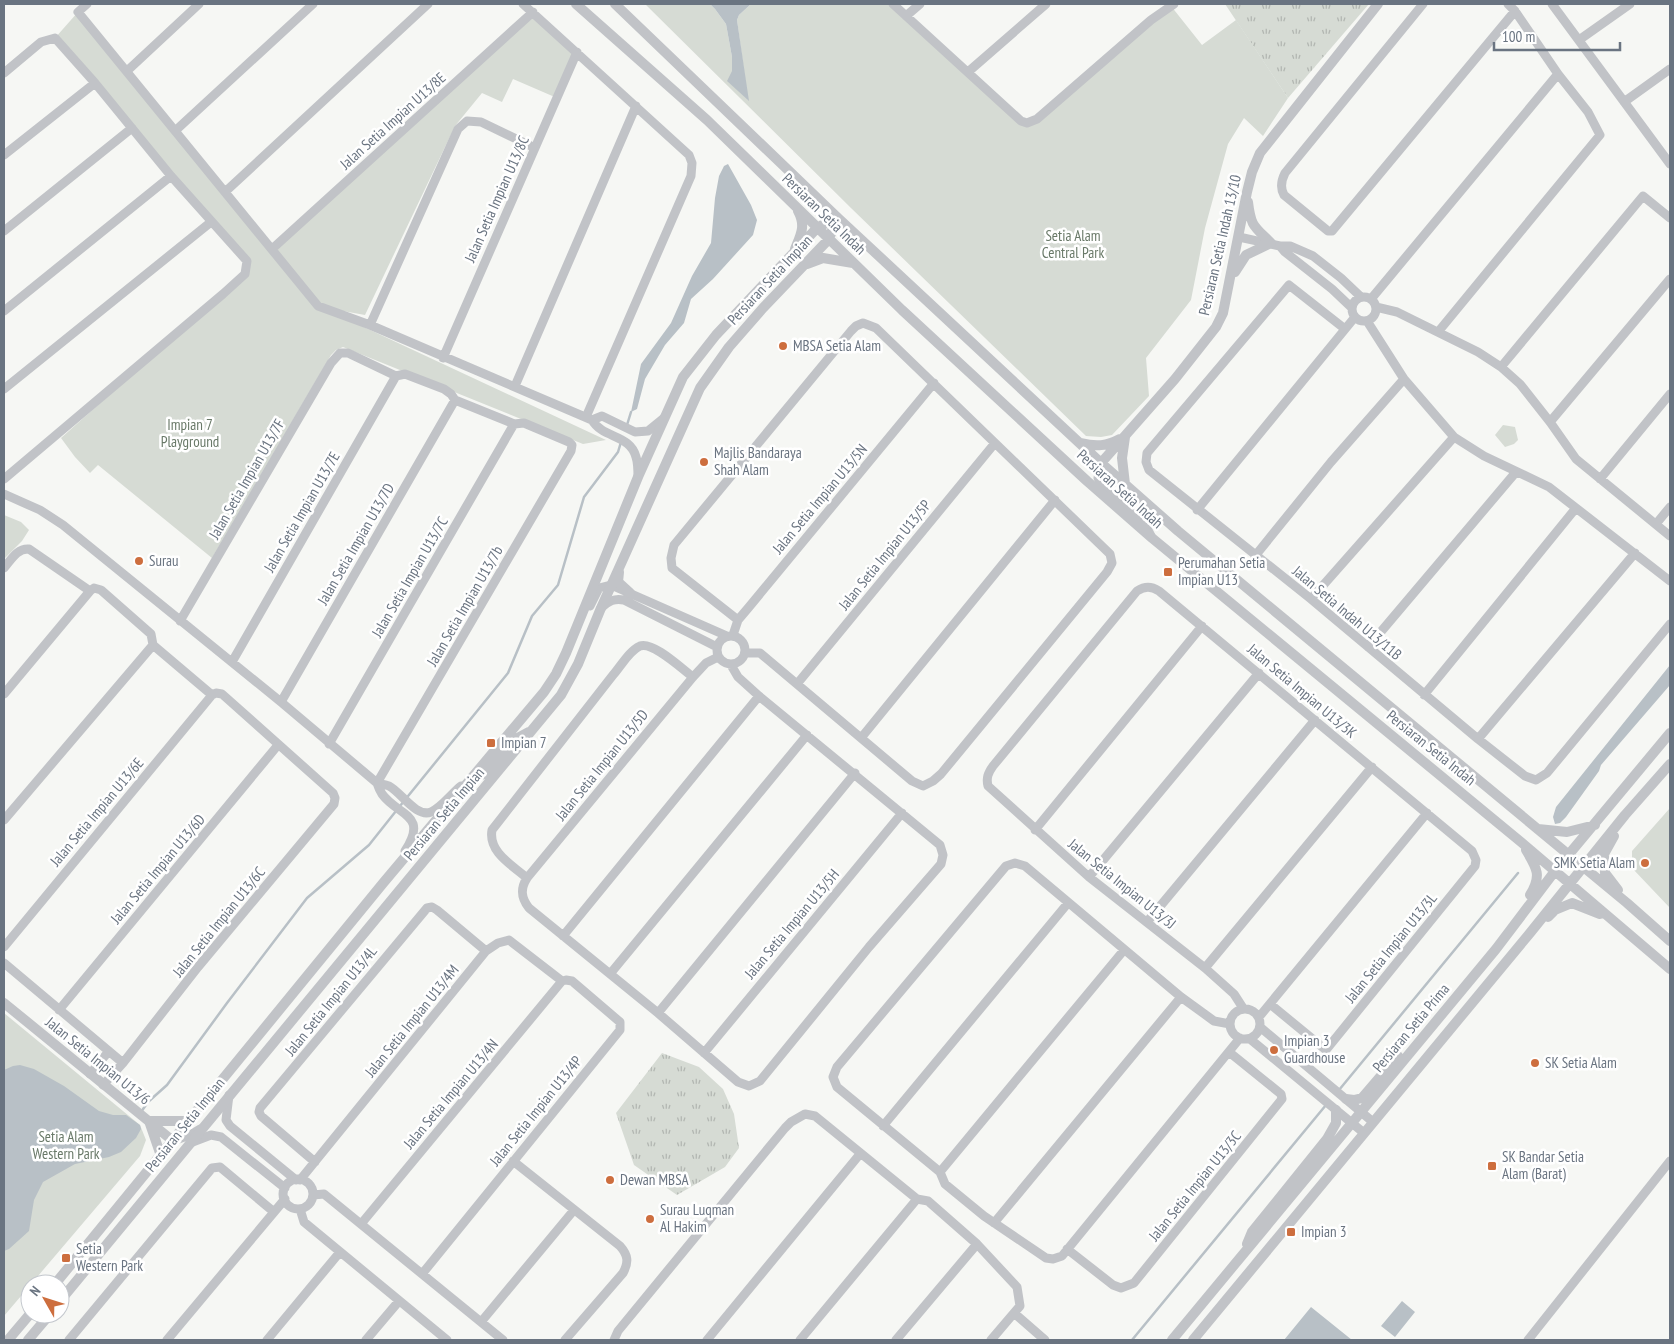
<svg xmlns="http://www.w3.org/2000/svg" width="1674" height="1344" font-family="'PT Sans Narrow',sans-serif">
<defs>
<pattern id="grass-tufts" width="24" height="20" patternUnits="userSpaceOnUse" patternTransform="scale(1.25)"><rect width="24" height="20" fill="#d6dbd4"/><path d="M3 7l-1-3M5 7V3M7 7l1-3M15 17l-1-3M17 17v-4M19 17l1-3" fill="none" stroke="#b2b6b1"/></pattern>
</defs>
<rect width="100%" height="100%" fill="#f6f7f4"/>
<path fill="url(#grass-tufts)" d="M1225 4H1369L1288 98Z
M662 1053 699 1067 723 1089 734 1114 739 1148 725 1167 677 1195 634 1165 616 1113Z"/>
<path fill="#d6dbd4" d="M645 4H710L715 9 726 24 732 57V71L748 100 737 20 739 15 751 4H890L1029 125 1171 6 1202 45 1236 20 1288 98 1263 136 1244 118 1228 144 1205 228 1191 300 1146 358 1149 396 1112 435 1101 437 1086 436 851 208Z
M78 12 272 249 533 12 577 52 557 98 513 79 502 102 482 93 455 126 365 315 321 307 606 440 583 444 343 347 336 350 331 355 212 558 98 465 90 473 75 457 61 438 245 274 247 261 55 38Z
M1503 425 1515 427 1518 440 1514 444 1505 447 1495 435Z
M4 515 21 522 29 530 22 541 4 559Z
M1670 808V908L1632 868V851Z
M4 1013 140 1125 146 1140 140 1156 4 1316Z"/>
<path fill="#b8c0c6" d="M710 4H751L739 15 737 20 749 101 727 81 732 71V57L726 24 715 9Z
M728 164 751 205 757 220 753 235 713 279 691 299 684 323 665 345 645 379 637 409 631 412 641 364 671 323 692 276 711 243 715 198 719 176 724 166Z
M1670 665V685L1601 765 1599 771 1566 817 1560 823 1555 824 1553 817 1556 807Z
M20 1065 34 1069 64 1086 99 1111 113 1115H126L140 1125 141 1129 136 1138 121 1152 109 1157 75 1164 43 1182 34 1200 29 1231 9 1249 4 1251V1070L13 1066Z
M1402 1301 1415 1312 1395 1337 1381 1326Z
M1311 1307 1352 1340H1284Z"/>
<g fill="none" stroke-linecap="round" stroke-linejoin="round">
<path stroke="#b8c0c6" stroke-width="2.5" d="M627 425 631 412
M400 806 508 673 532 616 558 585 584 497 618 452 621 442
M1339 1090 1518 873
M141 1112 148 1102 167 1085 227 1003 307 898 369 845 396 811
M1132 1340 1326 1105"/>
<path stroke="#c1c3c7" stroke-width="9" d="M87 4 78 12 318 306 370 325 592 420C603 439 630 434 636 457 638 463 638 471 638 477
M523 4 689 155 692 163 691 176 586 417
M893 4 1021 121 1027 123 1037 119 1151 20 1174 4
M1423 4 1285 173C1281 181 1280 188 1284 195L1328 231H1332L1515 11
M1552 4 1670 164
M906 16 920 4
M1579 40 1630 4
M127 71 199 4
M968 72 1046 4
M4 73 41 42 55 38 95 83 171 176 247 261 245 274 223 294 4 479
M1624 102 1670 69
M175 131 313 4
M4 155 95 83
M225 192 428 4
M4 231 132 128
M1239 237 1280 246H1290L1313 256 1341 278 1361 297
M1280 246 1285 252 1332 289 1352 308
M272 249 533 12
M1352 309a12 12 0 1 1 24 0a12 12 0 1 1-24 0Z
M1371 299 1558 74
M1376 307 1397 312 1478 352 1501 367 1520 384 1550 422 1576 459 1670 536
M4 311 171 176
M1367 321 1404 379 1454 437 1484 456 1549 487 1670 581
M370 325 458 129 467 121 481 122 535 148
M1345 329 1289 285 1147 453 1146 462 1149 470 1311 599 1478 739 1525 776 1536 780 1547 773 1670 624
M1438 332 1600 135 1588 112 1558 74 1515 11 1508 4
M443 358 577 52
M1501 367 1643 196 1670 218
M515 386 636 106
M4 389 211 222
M592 420 602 416 635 432 648 431 664 418
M1550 422 1670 279
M1101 463 1098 478 1103 487 1145 524 1151 536
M1600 479 1670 394
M4 494 40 510 63 525 281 702 377 783C380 784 385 784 389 786 401 792 416 818 431 812 442 807 451 794 461 786
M1197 510 1355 317
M1656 524 1670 507
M1255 556 1331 462 1404 379
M4 568C11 560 17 548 29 549L90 591 94 588 101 590 151 634 153 645 212 695 216 693 222 694 333 793 335 798 334 804 198 967 123 1063 103 1085
M1311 599 1454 437
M590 606 599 588 611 585 727 636
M601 608C609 601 614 598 624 600L717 647
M738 620 672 568 671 558 674 545 851 331 856 326 863 323 876 328 1110 554 1112 563 1107 572 941 774 933 781 923 786 912 781 760 653H746
M180 621 331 363 340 353H348L396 376 405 374 444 389 451 394 455 400 507 421 514 424 524 423 569 442 572 445 571 451 377 783
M733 635 738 620 749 607 934 383
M717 650a14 14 0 1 1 28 0a14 14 0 1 1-28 0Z
M1368 647 1516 472
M718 657 706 663 693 677 527 878C520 889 521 898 529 908L658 1013 738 1082 749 1086 760 1081 869 947 941 864 943 855 940 845 759 696 738 677 731 665
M232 662 396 376
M797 684 995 443
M4 694 90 591
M1424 695 1576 508
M281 702 455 400
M861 738 1055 500
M1478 739 1635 553
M329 744 514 424
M377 783C378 786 380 791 382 794 398 816 429 814 405 851
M4 820 153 645
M1035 830 1202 626
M1089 877 1259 673
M527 878C512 865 488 852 492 830L613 675C621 666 629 651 640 646 653 641 682 669 693 677
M1147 922 1315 720
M563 936 759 696
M4 947 212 695
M4 963 123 1063
M1205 968 1372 767
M610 974 807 735
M1243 1008 1234 994 1205 968 1089 877 988 786C986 778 988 773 993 766L1137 591C1145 586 1151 586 1159 591L1472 851 1476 860 1475 866 1326 1050 1270 1004
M1230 1024a15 15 0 1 1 30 0a15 15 0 1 1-30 0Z
M59 1010 278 745
M658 1013 855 773
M1259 1017 1427 813
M1230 1024 1214 1021 1181 997 1025 866 1015 863 1006 866 837 1067 833 1077 837 1087 940 1172 945 1184 984 1216 1046 1258 1053 1259 1062 1256 1240 1038
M1260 1027 1373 1122
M1250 1039 1364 1133
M704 1053 902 813
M90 1074 109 1051
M229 1095 226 1120 230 1126 296 1180
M883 1126 1068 903
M173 1141 190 1135 200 1129
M190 1143 211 1135 221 1137 285 1188
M513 1161 620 1246C628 1255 629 1262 623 1273L565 1340
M315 1162 261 1116 259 1112 260 1108 427 908 432 907 437 910 486 951
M940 1172 1124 950
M283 1194a15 15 0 1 1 30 0a15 15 0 1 1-30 0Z
M300 1180 486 951 498 943 509 940 562 981
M313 1195 324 1194 503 1340
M300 1209 304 1222 447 1340
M994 1223 1181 997
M361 1224 562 981
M1067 1249 1113 1285 1121 1288 1134 1283 1282 1099 1281 1094 1229 1052
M422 1274 620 1030V1022L572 981 566 980 562 981
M1014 1313 1045 1340
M481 1322 574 1210
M69 1340 212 1168 220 1167 274 1212
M167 1340 285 1199
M267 1340 340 1252
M366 1340 399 1301
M614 1340 618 1331 785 1128 791 1122 805 1114 815 1116 917 1199 928 1201 977 1244 1017 1287 1020 1306 991 1340
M707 1340 860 1154
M800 1340 917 1199
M896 1340 977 1244
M1528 1340 1670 1161"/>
<path stroke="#c1c3c7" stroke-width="10" d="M576 4 707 120 902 310 1087 481 1152 538 1521 842 1670 969
M615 4 837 217 1101 463 1178 531 1627 903 1670 941
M795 249C801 234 806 226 798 211
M807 264 823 258 853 263
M1235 272 1246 255 1271 243C1254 226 1251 227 1248 202
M1125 437 1122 458 1125 484
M1081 443C1096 447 1107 446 1120 439
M1101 463 1175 379 1216 327 1223 313 1247 192 1252 172 1260 153 1378 4
M619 572 618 582 630 593
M482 767 481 775 488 773 516 739 529 732
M1538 829 1567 832 1595 825
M1614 836 1604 854 1605 873 1618 890
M1526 850C1537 868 1542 876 1530 895
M1548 917 1555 910 1572 903 1600 914
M4 1003 173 1141
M1346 1099 1354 1100 1362 1098 1398 1056
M149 1121H190
M149 1121 161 1156
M1247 1244 1252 1232 1327 1139 1336 1123V1110
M55 1284 384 882 544 692 556 674 566 653 638 477 683 377 716 335 817 228 837 217
M60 1301 561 695 578 664 601 608 700 388 729 347 763 308 829 239 837 217
M8 1340 30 1314
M28 1340 50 1314
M1172 1340 1496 949 1555 871 1670 733
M1193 1340 1530 933 1625 815 1670 764"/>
</g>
<g fill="#cd6e3e" stroke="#fff" stroke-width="2">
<circle cx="783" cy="346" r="5"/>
<circle cx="704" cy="462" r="5"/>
<circle cx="139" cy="561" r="5"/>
<rect x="1163" y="567" width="10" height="10" rx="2.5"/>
<rect x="486" y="738" width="10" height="10" rx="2.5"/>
<circle cx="1645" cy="863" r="5"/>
<circle cx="1274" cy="1050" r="5"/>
<circle cx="1535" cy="1063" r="5"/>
<rect x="1487" y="1161" width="10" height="10" rx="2.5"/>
<circle cx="610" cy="1180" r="5"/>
<circle cx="650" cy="1219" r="5"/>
<rect x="1286" y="1227" width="10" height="10" rx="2.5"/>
<rect x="61" y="1253" width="10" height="10" rx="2.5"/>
</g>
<g text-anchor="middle" stroke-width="5" stroke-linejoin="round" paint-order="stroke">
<g font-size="15" fill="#6a7481" stroke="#fff">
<text transform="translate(393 121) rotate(-42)" y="5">Jalan Setia Impian U13/8E</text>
<text transform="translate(497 199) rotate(-66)" y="5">Jalan Setia Impian U13/8C</text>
<text transform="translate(824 214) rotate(44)" y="5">Persiaran Setia Indah</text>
<text transform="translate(1220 245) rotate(-77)" y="5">Persiaran Setia Indah 13/10</text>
<text transform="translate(770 280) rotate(-47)" y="5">Persiaran Setia Impian</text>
<text transform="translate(247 479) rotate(-60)" y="5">Jalan Setia Impian U13/7F</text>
<text transform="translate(1120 489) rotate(42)" y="5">Persiaran Setia Indah</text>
<text transform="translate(820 499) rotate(-50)" y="5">Jalan Setia Impian U13/5N</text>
<text transform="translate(302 512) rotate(-60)" y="5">Jalan Setia Impian U13/7E</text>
<text transform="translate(356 544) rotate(-60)" y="5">Jalan Setia Impian U13/7D</text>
<text transform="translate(885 555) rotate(-51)" y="5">Jalan Setia Impian U13/5P</text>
<text transform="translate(410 577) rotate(-60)" y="5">Jalan Setia Impian U13/7C</text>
<text transform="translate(465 606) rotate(-60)" y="5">Jalan Setia Impian U13/7b</text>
<text transform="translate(1347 613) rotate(40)" y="5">Jalan Setia Indah U13/11B</text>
<text transform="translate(1302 691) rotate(40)" y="5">Jalan Setia Impian U13/3K</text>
<text transform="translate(1431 748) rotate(39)" y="5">Persiaran Setia Indah</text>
<text transform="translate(602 765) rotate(-51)" y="5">Jalan Setia Impian U13/5D</text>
<text transform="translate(97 812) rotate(-50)" y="5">Jalan Setia Impian U13/6E</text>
<text transform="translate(444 814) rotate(-50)" y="5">Persiaran Setia Impian</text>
<text transform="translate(158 869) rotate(-50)" y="5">Jalan Setia Impian U13/6D</text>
<text transform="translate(1122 884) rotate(39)" y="5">Jalan Setia Impian U13/3J</text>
<text transform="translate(219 922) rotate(-51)" y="5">Jalan Setia Impian U13/6C</text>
<text transform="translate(792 924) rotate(-50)" y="5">Jalan Setia Impian U13/5H</text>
<text transform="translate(1391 948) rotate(-51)" y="5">Jalan Setia Impian U13/3L</text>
<text transform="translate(331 1001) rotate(-51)" y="5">Jalan Setia Impian U13/4L</text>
<text transform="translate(412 1021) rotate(-51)" y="5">Jalan Setia Impian U13/4M</text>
<text transform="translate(1411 1028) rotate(-50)" y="5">Persiaran Setia Prima</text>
<text transform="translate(98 1061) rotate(39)" y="5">Jalan Setia Impian U13/6</text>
<text transform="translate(451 1094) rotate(-50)" y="5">Jalan Setia Impian U13/4N</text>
<text transform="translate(536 1111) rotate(-51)" y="5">Jalan Setia Impian U13/4P</text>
<text transform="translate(185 1125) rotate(-51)" y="5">Persiaran Setia Impian</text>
<text transform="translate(1195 1186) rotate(-51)" y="5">Jalan Setia Impian U13/3C</text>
</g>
<g font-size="15" fill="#697968" stroke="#fff">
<text x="1073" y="241">Setia Alam<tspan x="1073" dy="17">Central Park</tspan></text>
<text x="190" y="430">Impian 7<tspan x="190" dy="17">Playground</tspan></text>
<text x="66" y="1142">Setia Alam<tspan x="66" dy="17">Western Park</tspan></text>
</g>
<g font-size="15" fill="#6a7481" stroke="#fff" text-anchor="start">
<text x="793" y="351">MBSA Setia Alam</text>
<text x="714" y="458">Majlis Bandaraya<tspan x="714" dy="17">Shah Alam</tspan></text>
<text x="149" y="566">Surau</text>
<text x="1178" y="568">Perumahan Setia<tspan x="1178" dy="17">Impian U13</tspan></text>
<text x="501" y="748">Impian 7</text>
<text x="1635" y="868" text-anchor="end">SMK Setia Alam</text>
<text x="1284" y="1046">Impian 3<tspan x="1284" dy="17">Guardhouse</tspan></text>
<text x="1545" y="1068">SK Setia Alam</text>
<text x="1502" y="1162">SK Bandar Setia<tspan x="1502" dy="17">Alam (Barat)</tspan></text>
<text x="620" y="1185">Dewan MBSA</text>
<text x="660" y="1215">Surau Luqman<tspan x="660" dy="17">Al Hakim</tspan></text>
<text x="1301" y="1237">Impian 3</text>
<text x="76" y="1254">Setia<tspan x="76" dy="17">Western Park</tspan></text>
</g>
</g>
<rect width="1674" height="1344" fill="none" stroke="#6a7481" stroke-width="10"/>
<g transform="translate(45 1299) rotate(309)"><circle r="24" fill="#ffffff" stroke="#c3c7cd"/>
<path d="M0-4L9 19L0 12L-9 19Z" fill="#cd6e3e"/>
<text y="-8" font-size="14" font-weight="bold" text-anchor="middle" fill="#6a7481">N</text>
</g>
<path d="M1494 42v8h126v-8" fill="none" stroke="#6a7481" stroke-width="2.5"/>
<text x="1502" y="42" font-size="15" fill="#6a7481" stroke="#ffffff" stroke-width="4" paint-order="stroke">100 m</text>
</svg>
